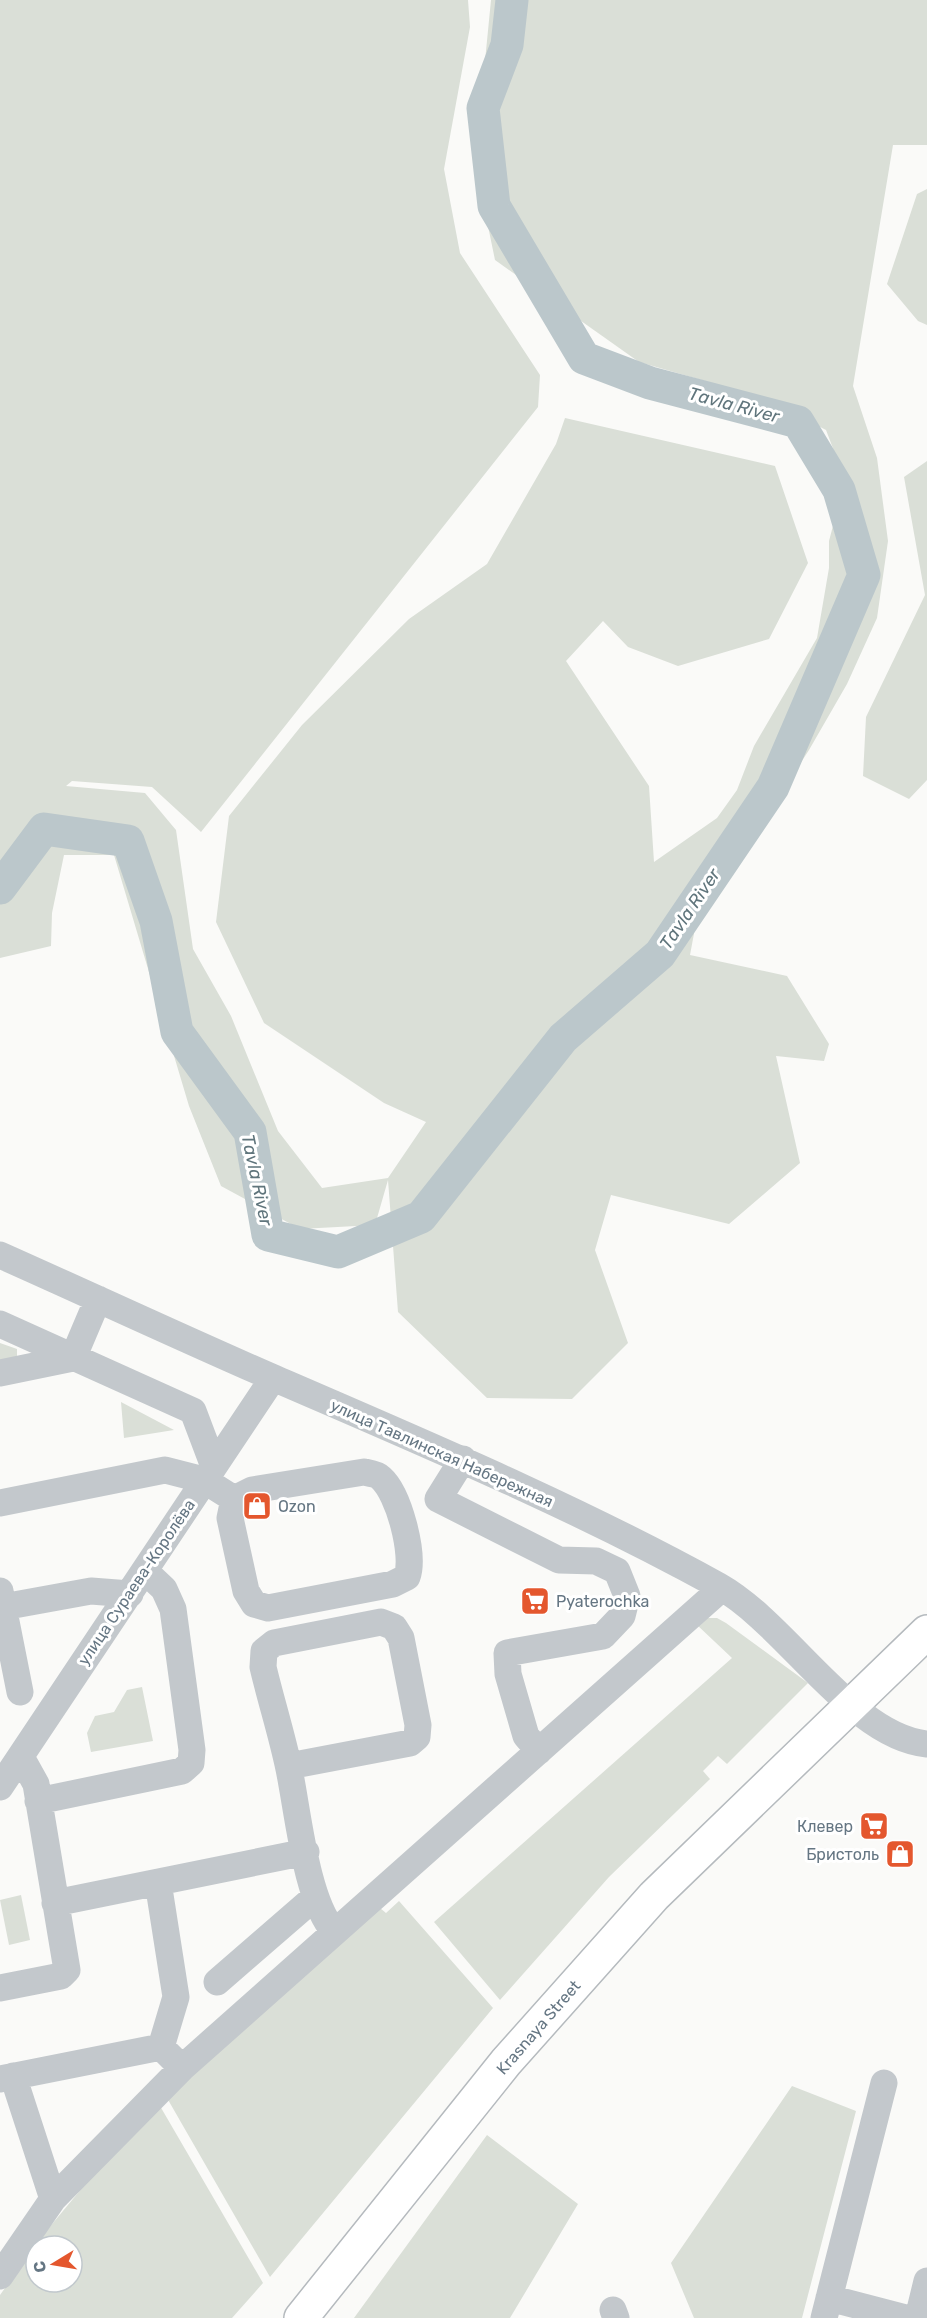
<svg xmlns="http://www.w3.org/2000/svg" width="927" height="2318" font-family="Rubik,sans-serif">
<rect width="100%" height="100%" fill="#fafaf8"/>
<path fill="#dadfd7" fill-rule="evenodd" d="M0 0H468L470 27 444 169 460 253 540 375 538 407 201 832 152 787 72 781 66 786 145 793 176 830 193 949 231 1016 278 1131 322 1188 388 1178 426 1122 384 1103 264 1023 216 922 229 816 302 725 409 619 487 564 556 444 565 418 775 466 808 563 769 639 678 666 628 647 603 621 566 661 649 786 654 862 717 818 737 790 754 746 817 638 829 568V541L845 480 826 430 764 398 639 362 495 260 475 163 491 0H927V145H893L853 386 877 458 888 541 877 618 847 684 809 750 731 870 707 864 690 955 787 976 829 1044 824 1061 776 1056 800 1163 729 1224 611 1195 595 1250 628 1343 572 1399 487 1398 398 1312 388 1180 375 1225 300 1229 221 1186 189 1106 114 855H64L52 913 51 946 0 958Z
M927 189V325L918 321 887 284 917 194Z
M927 461V780L909 799 863 776 866 717 925 595 904 477Z
M0 1343 17 1349V1359L0 1363Z
M121 1402 174 1430 124 1438Z
M706 1618H717L726 1623 808 1683 727 1764 718 1756 703 1771 710 1779 609 1877 500 2000 434 1922 732 1658 696 1624Z
M142 1687 153 1741 91 1752 87 1733 95 1716 114 1712 127 1690Z
M21 1895 30 1940 9 1945 0 1900Z
M399 1901 493 2008 270 2277 167 2098 380 1908 386 1913Z
M792 2086 856 2111 802 2318H694L671 2263Z
M160 2106 263 2283 232 2318H0V2295L43 2235 107 2158ZM36 2246H72V2282H36Z
M487 2135 578 2204 510 2318H354Z"/>
<g fill="none" stroke-linecap="round" stroke-linejoin="round">
<path stroke="#bbc7cb" stroke-width="33" d="M0 888 44 829 128 841 156 921 177 1032 250 1132 268 1235 338 1252 421 1217 563 1038 660 954 773 787 864 575 839 490 798 422 650 383 584 358 494 206 483 108 507 45 512 0"/>
<g stroke="#b5babe" stroke-width="36">
<path id="major" d="M301 2318 506 2062 654 1896 927 1632"/>
</g>
<path stroke="#c3c8cc" stroke-width="27" d="M0 1255C92 1296 184 1339 276 1379 426 1444 576 1507 719 1586 788 1625 852 1737 927 1744
M0 1324 193 1411 213 1464
M0 1373 73 1358 98 1299
M463 1459 438 1499 559 1560 596 1561 617 1571 627 1596 622 1616 603 1636 507 1653 508 1674 526 1736 539 1751
M0 1503 165 1470 204 1480 234 1499 230 1518 246 1591 254 1604 268 1608 393 1584 407 1577C415 1555 399 1494 381 1478 377 1474 369 1473 364 1472L252 1490 234 1499
M0 1591 20 1692
M3 1607 91 1591 130 1594
M289 1766 410 1743 417 1737 418 1725 401 1638 394 1627 381 1622 274 1643 264 1651 263 1667C271 1701 282 1735 289 1769 298 1812 306 1900 334 1931
M0 1787 273 1378
M38 1801 182 1771 191 1763 192 1750 173 1609 164 1589 146 1572
M158 1882 176 1997 161 2047
M55 1903 306 1852
M217 1982 315 1897
M0 1988 61 1976 67 1970 36 1784 21 1757
M13 2076 53 2199
M0 2079 161 2047 182 2068
M0 2276 53 2199 182 2068 722 1588
M829 2298 906 2318
M613 2310 616 2318
M824 2318 884 2083
M918 2318 927 2281"/>
<use href="#major" stroke="#fff" stroke-width="33"/>
</g>
<defs>
<g id="shop-square" transform="scale(1.5)"><rect x="-9" y="-9" width="18" height="18" rx="4" fill="#e4572e" stroke="#fff"/><path d="M-5-2.5h2.3a2.7 3.5 0 0 1 5.4 0H5L5.5 6h-11ZM-1.5-2.5h3a1.5 2.3 0 0 0-3 0Z" fill="#fff"/></g>
<g id="supermarket-square" transform="scale(1.5)"><rect x="-9" y="-9" width="18" height="18" rx="4" fill="#e4572e" stroke="#fff"/><path d="M-6-5.5h2.5l.6 2H6L4.5 2H-2.5L-4.4-4H-6ZM-1.5 3.2a1.3 1.3 0 1 0 .1 0ZM3 3.2a1.3 1.3 0 1 0 .1 0Z" fill="#fff"/></g>
</defs>
<g fill-rule="evenodd">
<use href="#shop-square" x="257" y="1506"/>
<use href="#supermarket-square" x="535" y="1601"/>
<use href="#supermarket-square" x="874" y="1826"/>
<use href="#shop-square" x="900" y="1854"/>
</g>
<g text-anchor="middle" stroke-width="6" stroke-linejoin="round" paint-order="stroke">
<g font-size="16" fill="#657683" stroke="#fff">
<text transform="translate(442 1453) rotate(24)" y="6">улица Тавлинская Набережная</text>
<text transform="translate(136 1582) rotate(-56)" y="6">улица Сураева-Королёва</text>
<text transform="translate(538 2027) rotate(-49)" y="6">Krasnaya Street</text>
</g>
<g font-size="16" fill="#657683" stroke="#fff" text-anchor="start">
<text x="278" y="1512">Ozon</text>
<text x="556" y="1607">Pyaterochka</text>
<text x="853" y="1832" text-anchor="end">Клевер</text>
<text x="879" y="1860" text-anchor="end">Бристоль</text>
</g>
<g font-size="18" font-style="italic" fill="#60757c" stroke="#fff">
<text transform="translate(734 405) rotate(15)" y="6">Tavla River</text>
<text transform="translate(690 909) rotate(-56)" y="6">Tavla River</text>
<text transform="translate(257 1180) rotate(78)" y="6">Tavla River</text>
</g>
</g>
<g transform="translate(54 2264) rotate(259)"><circle r="28" fill="#ffffff" stroke="#c1c8cd" stroke-width="1.5"/>
<path d="M0-4.5L10 22L0 15L-10 22Z" fill="#e4572e"/>
<text y="-9" font-size="16" font-weight="bold" text-anchor="middle" fill="#657683">С</text>
</g>
</svg>
